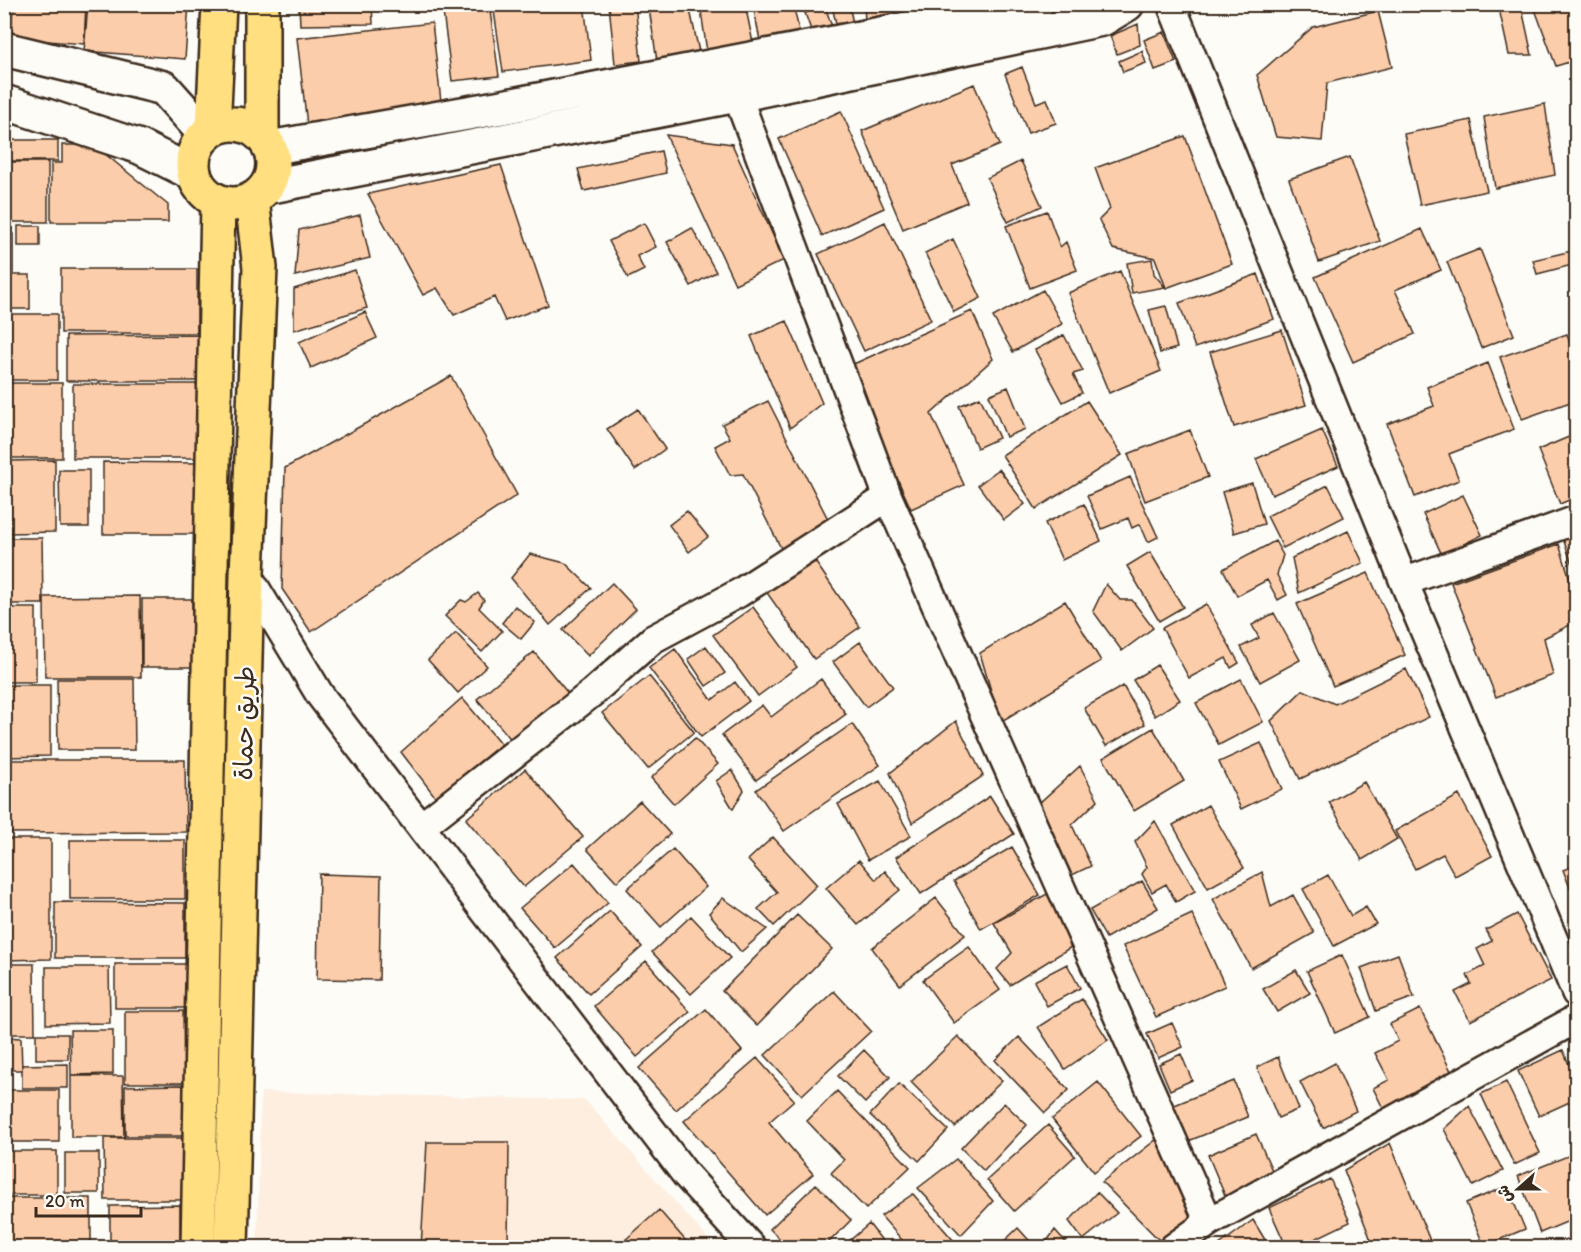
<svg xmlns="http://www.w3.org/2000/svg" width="1581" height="1252" font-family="Itim,'Playpen Sans Arabic',sans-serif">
<rect width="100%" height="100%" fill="#fdfcf7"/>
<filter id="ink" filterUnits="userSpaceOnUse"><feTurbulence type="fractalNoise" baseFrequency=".0167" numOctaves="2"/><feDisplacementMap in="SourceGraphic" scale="12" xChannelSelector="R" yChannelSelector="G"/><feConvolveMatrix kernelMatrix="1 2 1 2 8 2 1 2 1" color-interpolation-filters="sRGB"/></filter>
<g filter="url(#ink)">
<path fill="#fdeee0" d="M261 1092 585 1100 715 1247 257 1248Z"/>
<path fill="#fccdaa" stroke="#3b2a1e" stroke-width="1.5" d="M4 4H12L10 24 4 23Z
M13 4H86L84 44 11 38Z
M88 4H189L185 59 84 51Z
M299 4H372L373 24 300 25Z
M396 4H427V10L397 11Z
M442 4H489L499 76 452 81Z
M493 4H584L591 60 503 72Z
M635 4 641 61 615 64 609 5Z
M700 4H745L753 43 707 52Z
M753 4H793L800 35 760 41Z
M849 4 853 24 837 28 832 6Z
M864 4H903L904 18 865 22Z
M1498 4H1521L1532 55H1509Z
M1533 4H1569L1576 39V60L1556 66Z
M689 5 699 52 657 61 649 8Z
M825 6 832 27 812 33 805 13Z
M1378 11 1392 67 1327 83 1322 141 1276 137 1257 75 1313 27Z
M432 23 442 110 307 125 297 38Z
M1138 24 1140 45 1117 54 1110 36Z
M1164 32 1176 62 1155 70 1144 40Z
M1142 51 1146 63 1123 72 1119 61Z
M1022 67 1036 103 1047 99 1056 123 1028 133 1005 74Z
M974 84 1000 145 952 165 967 202 903 229 862 131Z
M1545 104 1555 175 1495 188 1484 117Z
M841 111 884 208 822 236 779 139Z
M1471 120 1487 191 1420 205 1404 134Z
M666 135 732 144 784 260 735 284Z
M1185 136 1232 264 1166 288 1155 258 1113 249 1099 220 1110 209 1095 168Z
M4 140H58V161H4Z
M62 145H94L168 205V222H51V163H62Z
M661 151 666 173 584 191 578 169Z
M1350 157 1380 241 1319 262 1289 179Z
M1021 161 1042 206 1008 222 987 178Z
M4 162H48V222H4Z
M501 165 548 305 505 321 494 297 454 315 437 288 423 295 368 194Z
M1047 211 1060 247 1066 242 1077 270 1030 288 1006 226Z
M360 215 370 258 295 276 299 230Z
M885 222 931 320 864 351 818 254Z
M644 223 656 247 637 256 644 270 628 278 609 241Z
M18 226H40V246H18Z
M692 228 716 272 691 286 667 242Z
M1422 229 1441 270 1395 290 1415 334 1353 362 1315 277Z
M4 234H13V273H4Z
M953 239 981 298 954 312 925 253Z
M1480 249 1514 335 1481 348 1447 262Z
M1576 250V264L1537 274 1533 260Z
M1152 259 1154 274 1165 287 1132 293 1127 263Z
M61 269H197V333H61Z
M355 270 367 308 294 330V289Z
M1120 271 1161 371 1109 393 1068 293Z
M1258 274 1274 319 1195 348 1179 303Z
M4 275H30V309H4Z
M1043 290 1062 324 1013 352 993 317Z
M1166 306 1177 348 1160 353 1149 310Z
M972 311 993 359 931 414 964 485 911 509 847 367Z
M365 312 377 338 311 368 299 342Z
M4 314H57V380H4Z
M787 321 822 403 790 428 751 336Z
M1282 330 1306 405 1234 427 1210 352Z
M1567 334 1576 362V400L1522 419 1500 357Z
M201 335V381H66V336Z
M1064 335 1083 371 1073 374 1082 393 1063 402 1035 350Z
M1488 363 1514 429 1449 454 1459 480 1415 497 1387 424 1434 406 1427 387Z
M451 376 517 495 311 632 282 589 285 468Z
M4 383H62V458H4Z
M73 384H201V458H73Z
M1008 387 1025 429 1006 437 989 395Z
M980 397 999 438 977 448 959 406Z
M768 401 832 527 783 552 743 474 730 475 715 446 730 438 722 424Z
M1087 401 1122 455 1036 509 1002 455Z
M638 409 665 449 635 470 607 429Z
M1190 430 1208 477 1145 501 1128 454Z
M1322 430 1338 466 1272 495 1256 459Z
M1576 434V497L1560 504 1538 450Z
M55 460V532L10 533V461Z
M103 462 198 463 199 534H103Z
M999 469 1025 504 1004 520 978 485Z
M59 470H89V527H60Z
M1130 477 1158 537 1148 542 1140 524 1132 528 1128 518 1102 529 1087 496Z
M1252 483 1264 524 1234 533 1222 492Z
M1328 485 1344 517 1283 548 1267 516Z
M1463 495 1482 535 1442 555 1423 514Z
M1084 504 1101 541 1062 560 1045 523Z
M687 511 708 537 689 552 669 525Z
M1348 531 1363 563 1299 593 1292 558Z
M1576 531V575L1562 536Z
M4 538H42L43 604H4Z
M1275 541 1283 555 1277 575 1287 595 1278 600 1267 580 1237 596 1223 569Z
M1559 544 1576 598V622L1544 638 1553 675 1496 697 1451 583Z
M1150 552 1183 607 1159 621 1127 566Z
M530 554 565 563 591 588 550 625 511 578Z
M812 557 860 627 814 659 765 590Z
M1368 573 1405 655 1333 686 1297 604Z
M612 583 636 609 588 656 563 630Z
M1106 584 1120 600H1132L1153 628 1122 651 1093 611Z
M478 593 484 600 479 608 502 631 482 652 445 616 461 600 466 602Z
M140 596 141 677H45L44 597Z
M142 599H192V667H142Z
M1065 601 1101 661 1000 722 980 653Z
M1206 604 1239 663 1231 668 1226 658 1189 678 1162 628Z
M515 606 535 622 521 639 502 623Z
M753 607 797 667 758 696 713 635Z
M4 608H36V682H4Z
M1274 613 1300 660 1260 682 1241 647 1259 638 1252 625Z
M456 633 487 666 458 693 428 660Z
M860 642 893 687 866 707 833 662Z
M706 646 725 673 706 686 688 659Z
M675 649 712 700 735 682 749 701 701 737 649 668Z
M534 652 571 697 514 743 477 699Z
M1157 665 1180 700 1155 716 1133 680Z
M1406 669 1429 717 1300 779 1271 721 1303 690 1335 704Z
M649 676 694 732 648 769 602 713Z
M57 679H134L135 750H58Z
M821 679 846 714 756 780 722 735 762 705 771 717Z
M1241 679 1263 722 1219 745 1196 703Z
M4 685H50V756L4 757Z
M1123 686 1145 724 1106 746 1084 708Z
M462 698 501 744 437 799 401 752Z
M956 721 983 776 912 823 890 773Z
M852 724 880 765 784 831 756 790Z
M1153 728 1184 781 1134 811 1103 758Z
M695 738 718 764 674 804 651 778Z
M1261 743 1282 789 1241 809 1219 762Z
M4 760H185L186 832 4 833Z
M1080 766 1098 800 1072 825 1091 866 1072 875 1038 804Z
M525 769 583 837 524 887 466 819Z
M732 770 744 790 733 809 716 781Z
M880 781 911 836 868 860 838 804Z
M1364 782 1397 839 1362 860 1329 802Z
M1459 795 1492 856 1455 876 1443 854 1415 869 1395 831Z
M990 796 1014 834 921 894 896 857Z
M640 801 670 834 617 882 587 849Z
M1208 805 1244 868 1208 888 1173 825Z
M1155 821 1195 891 1176 902 1166 884 1152 892 1142 874 1147 867 1135 842Z
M773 837 817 885 774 926 758 909 777 892 748 860Z
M4 839H51V959L4 960Z
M70 840H185V899H70Z
M1012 847 1040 895 981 929 954 881Z
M673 849 706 887 661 927 627 889Z
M859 860 876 880 885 871 900 890 858 925 826 888Z
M574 863 608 903 555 948 520 908Z
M1576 865V903L1563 870Z
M1262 872 1271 907 1293 895 1314 933 1251 968 1213 899Z
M319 874 381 876 379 980 317 979Z
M1328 875 1351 916 1366 907 1376 924 1334 946 1303 889Z
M1142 881 1158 908 1106 938 1090 910Z
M1047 894 1076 944 1010 985 997 969 1012 953 994 923Z
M723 898 767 929 741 952 709 913Z
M936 898 965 935 900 985 872 948Z
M55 902 185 903V958H55Z
M610 911 642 947 589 994 557 958Z
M1192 914 1225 986 1156 1017 1123 946Z
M1517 914 1551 980 1470 1021 1455 992 1471 984 1467 975 1485 966 1477 949 1492 941 1486 930Z
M797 915 832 949 757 1026 722 991Z
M691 916 730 958 691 994 652 952Z
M969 947 1000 990 954 1023 923 980Z
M1398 954 1414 997 1376 1011 1361 968Z
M1342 955 1370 1017 1335 1033 1307 971Z
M646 961 690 1012 637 1057 594 1006Z
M4 964H34L35 1034H4Z
M115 964H187V1008H115Z
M1067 964 1080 988 1047 1006 1034 981Z
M46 967H109L110 1023 46 1024Z
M1296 970 1310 993 1277 1012 1263 989Z
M834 991 871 1031 802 1095 765 1055Z
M1082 999 1108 1040 1065 1069 1038 1027Z
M706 1009 742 1051 676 1110 639 1068Z
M1420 1009 1455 1079 1386 1114 1373 1088 1389 1080 1375 1053 1398 1041 1390 1024Z
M125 1011H183L184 1083H125Z
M1172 1023 1183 1047 1158 1058 1147 1034Z
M70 1030H113V1074L71 1075Z
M36 1034H68V1059H36Z
M958 1036 1002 1081 955 1127 911 1082Z
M4 1037 21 1038 22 1070H4Z
M1019 1037 1069 1090 1045 1113 995 1060Z
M864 1050 890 1077 865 1103 838 1076Z
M1563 1050 1576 1081V1099L1539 1116 1518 1071Z
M1181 1054 1192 1080 1170 1090 1159 1064Z
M1278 1057 1299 1109 1278 1118 1257 1067Z
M757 1058 794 1100 769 1122 813 1174 765 1215 684 1121Z
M1335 1063 1356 1111 1323 1128 1300 1082Z
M68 1064V1088H22V1065Z
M71 1076H123L124 1137H71Z
M1234 1081 1248 1117 1186 1142 1172 1106Z
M1098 1082 1141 1136 1094 1172 1052 1119Z
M1506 1082 1540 1153 1514 1165 1481 1094Z
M899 1084 948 1130 919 1161 870 1115Z
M183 1085V1136H125V1086Z
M4 1090H59V1142H4Z
M837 1091 910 1167 866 1209 831 1173 844 1160 807 1121Z
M1004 1103 1027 1125 984 1171 961 1148Z
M1469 1106 1503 1171 1473 1186 1444 1129Z
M1048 1125 1075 1156 1014 1211 987 1180Z
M1256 1134 1275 1177 1226 1198 1208 1155Z
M104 1138H182V1200H105Z
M1157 1139 1194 1215 1161 1242 1102 1182Z
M427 1142H509L508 1248H421Z
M1390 1143 1433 1248H1374L1344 1170Z
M4 1151H57V1195H4Z
M65 1153H99V1193H65Z
M1575 1153 1576 1218 1540 1233 1518 1176Z
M956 1159 993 1201 961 1235 918 1188Z
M1330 1179 1350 1222 1296 1248H1287L1269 1208Z
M816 1184 851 1220 823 1248H789L770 1229Z
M1507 1186 1525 1229 1484 1246 1466 1203Z
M1097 1192 1117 1213 1083 1240 1069 1221Z
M913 1194 954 1241 946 1248H909L881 1216Z
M4 1198H91V1248H4Z
M180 1205V1248H110V1206Z
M659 1210 692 1248H630L624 1241Z
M1253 1220 1270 1248H1215Z
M869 1224 888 1248H841Z
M1018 1228 1036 1248H997Z
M1055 1230 1071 1248H1042Z
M1355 1240 1358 1248H1336Z"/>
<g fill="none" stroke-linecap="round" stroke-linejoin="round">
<g stroke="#3b2a1e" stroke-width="32">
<path id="minor" d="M1171 4 1404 582 1576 993
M737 95 888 497 1209 1222
M247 574 320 695 686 1175 752 1248
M1404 582 1576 520
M422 826 592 693 653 639 739 593 888 497
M1173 1248 1209 1222 1576 1019"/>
</g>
<g stroke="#3b2a1e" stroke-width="38">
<path id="secondary" d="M4 49 164 88 206 135
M4 102 140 147 194 174
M269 148 502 107 1036 4
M266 187 737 95 1102 19 1127 4"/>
</g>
<g stroke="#3b2a1e" stroke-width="38">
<path id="primary" d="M193 164a40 40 0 1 1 80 0a40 40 0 1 1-80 0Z
M213 129 219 4
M262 136V4
M198 1248 218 201
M231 1248 247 574 260 268 252 199"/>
</g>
<use href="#minor" stroke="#fdfcf7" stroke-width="27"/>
<use href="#secondary" stroke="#fdfcf7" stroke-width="33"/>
<use href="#primary" stroke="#ffdf80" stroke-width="33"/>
</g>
</g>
<g text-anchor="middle" stroke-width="5" stroke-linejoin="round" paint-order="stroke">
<g font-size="26" fill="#3b2a1e" stroke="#fdfcf7">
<text transform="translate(244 723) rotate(-89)" y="9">طريق حماة</text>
</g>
</g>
<rect width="1581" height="1252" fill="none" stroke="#fdfcf7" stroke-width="24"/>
<rect x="12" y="12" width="1557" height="1228" fill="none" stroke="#3b2a1e" stroke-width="2" filter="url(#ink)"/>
<g transform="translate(1518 1189) rotate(249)" stroke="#fdfcf7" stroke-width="4.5" paint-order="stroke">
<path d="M0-4.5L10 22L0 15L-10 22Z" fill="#3b2a1e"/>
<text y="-9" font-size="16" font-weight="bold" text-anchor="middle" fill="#3b2a1e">ش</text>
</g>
<path d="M36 1207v9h105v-9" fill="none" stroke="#3b2a1e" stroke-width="3"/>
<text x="45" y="1207" font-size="18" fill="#3b2a1e" stroke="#fdfcf7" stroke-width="4.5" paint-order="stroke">20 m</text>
</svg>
